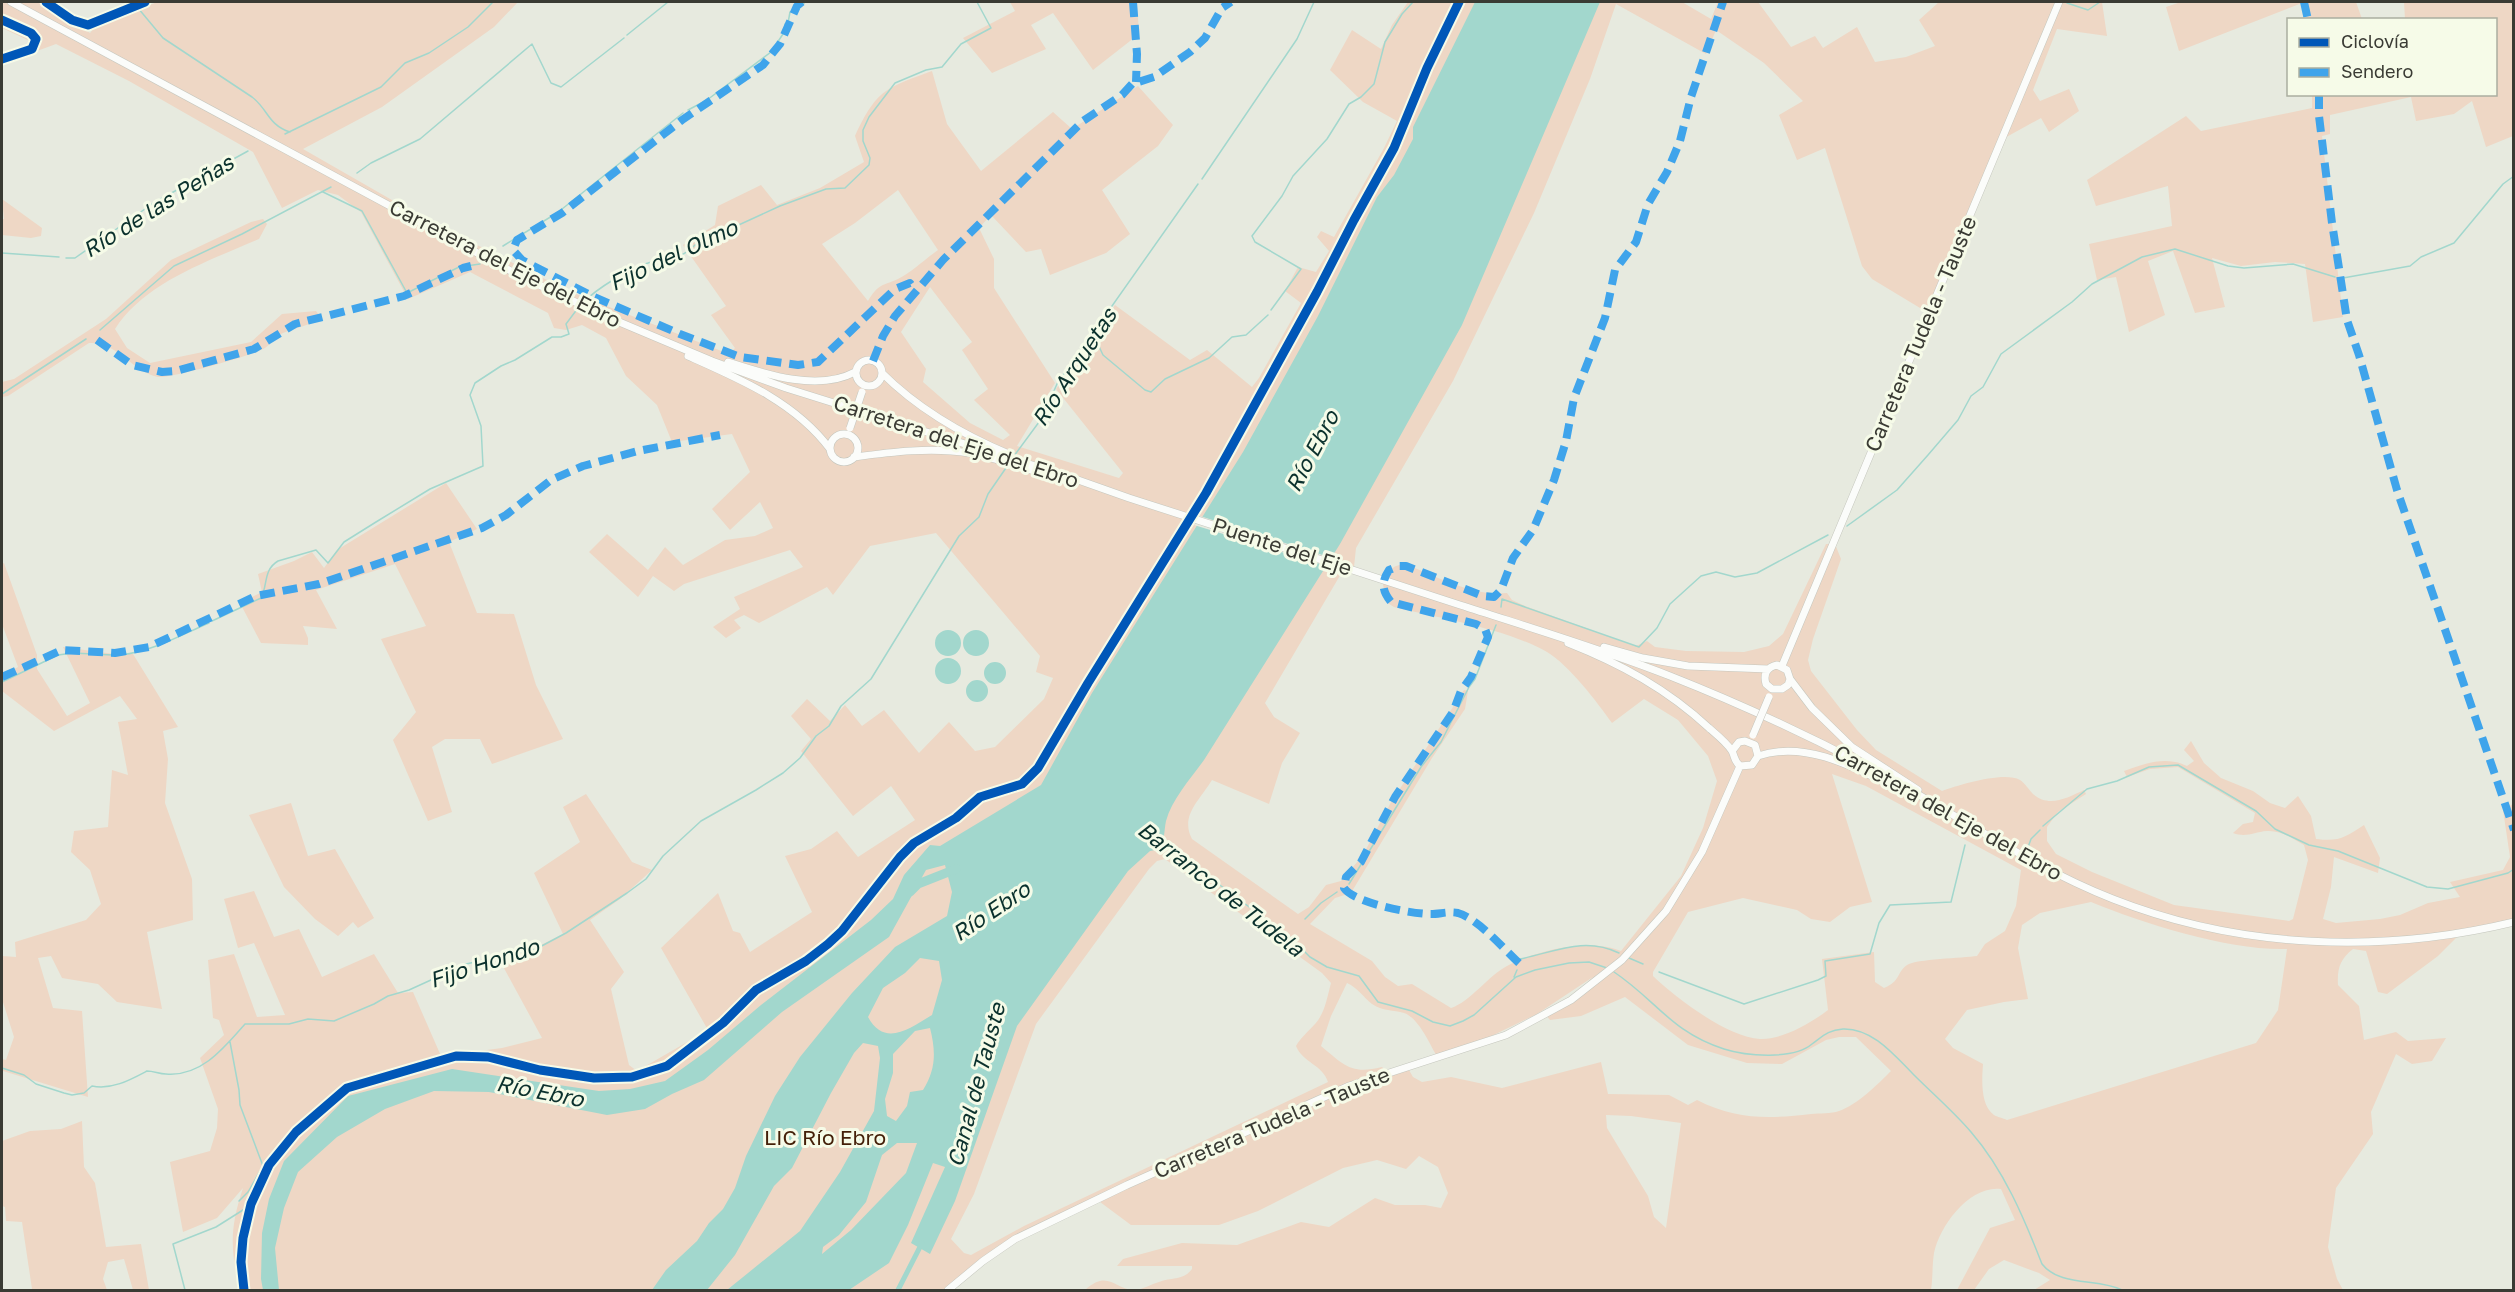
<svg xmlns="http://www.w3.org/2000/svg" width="2515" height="1292" font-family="'Golos Text',sans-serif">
<rect width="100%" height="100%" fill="#e7eadf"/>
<path fill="#eed7c5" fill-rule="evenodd" d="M2 2H45L90 33 94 28 157 2H518L494 27 382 107 303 149 425 219 571 292 729 354 735 348 711 315 726 306 683 245 715 225 718 206 761 185 777 205 820 188 864 162 855 136C877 89 886 88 932 71L947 124 981 171 1053 112 1072 129 1138 86 1173 125 1158 146 1102 190 1130 234 1106 253 1050 275 1041 249 1026 252 991 215 979 228 994 259V288L1055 383 1017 446 1119 478 1123 473 1056 389 1115 305 1190 360 1207 350 1252 387 1259 378 1301 303 1285 291 1298 267 1316 272 1329 251 1317 237 1321 231 1334 237 1384 148 1397 121 1363 102 1330 70 1352 30 1381 49 1392 25 1408 2H1682L1711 19 1718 2H1758L1791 47 1815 36 1823 48 1857 27 1875 62 1906 57 1935 46 1919 20 1939 2H2102L2107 36 2057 29 2033 90 2040 101 2069 89 2079 111 2049 132 2041 118 2001 140 1930 314 1872 279 1862 266 1825 148 1797 160 1779 115 1803 101 1764 63 1716 30 1706 54 1616 4 1590 79 1534 213 1453 381 1356 548 1354 567H1345L1265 703 1274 717 1300 733 1282 763 1269 804 1212 780C1199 801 1180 816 1192 839L1298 914 1309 907 1326 885 1341 881 1363 855 1390 804 1464 690 1468 691 1465 709 1432 758 1351 893 1335 898 1310 924 1372 961 1385 977 1398 986 1412 984 1451 1008C1470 1002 1489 975 1507 966 1537 950 1589 938 1621 951L1681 876 1703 828 1717 781 1708 756 1678 720 1644 699 1612 723C1597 702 1569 665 1547 652 1507 629 1439 618 1394 607L1386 602 1382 578 1385 580C1389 569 1394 565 1405 564 1436 576 1473 597 1507 593L1512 600 1525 606 1636 646 1647 641 1655 647 1686 651 1744 652 1769 646 1783 634 1826 544H1835L1841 559 1813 639 1808 660 1811 671 1857 730 1876 750 1942 791C1959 785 2004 771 2020 780 2025 783 2029 790 2033 794 2049 808 2067 798 2084 790L2086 794 2058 812 2047 827V841L2056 854 2092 872 2174 905 2289 921 2293 919 2308 860 2304 845C2293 839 2281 830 2267 831 2254 832 2246 838 2233 833L2243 824 2253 822 2255 813 2178 767 2150 769 2127 777 2124 771C2146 763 2166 756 2187 766L2194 761 2184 750 2191 741 2204 763 2221 778 2253 791 2270 803 2285 808 2298 796 2311 816 2316 839C2340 842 2345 837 2364 825L2380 858 2378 873 2334 857 2331 887 2323 919 2336 923 2380 919 2400 915 2428 903 2460 897 2450 882 2503 870 2510 857 2503 810 2513 804V922L2464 930 2438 956 2387 994 2378 992 2366 951 2353 949C2340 959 2337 969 2338 985L2359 1006 2364 1040 2396 1032 2408 1041 2446 1038 2432 1061 2412 1064 2396 1054 2371 1112 2373 1134 2336 1188 2328 1247 2337 1279 2343 1290H2034L2050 1280 2039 1273 2004 1260 1989 1269 1974 1290H1957L1990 1228 2015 1220 2001 1189C1970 1185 1940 1225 1934 1253 1932 1265 1933 1278 1931 1290H1085C1109 1268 1115 1291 1136 1290 1144 1289 1151 1284 1159 1282 1171 1277 1183 1281 1192 1269V1266H1117L1123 1259 1182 1243 1237 1245 1301 1222 1329 1227 1375 1198 1395 1205H1425L1441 1208 1448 1193 1438 1167 1419 1156 1406 1169 1377 1160 1343 1168 1258 1211 1219 1225H1131L1096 1199 1000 1251 949 1290H239C231 1247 229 1231 243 1188L217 1218 183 1232 170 1162 210 1151 217 1128 218 1109 200 1058 224 1035 219 1020 213 1018 208 960 234 954 257 1017 285 1015 254 943 238 948 224 899 254 891 274 937 299 929 322 977 374 954 398 993 413 992 441 1056 502 1048 542 1038 499 959 531 950 563 934 534 873 580 842 563 807 586 794 632 862 652 870 620 899 590 920 624 972 611 989 629 1065 637 1071 708 1030 661 948 718 893 733 931 740 933 750 952 812 912 785 856 811 849 837 831 858 857 915 820 891 786 853 816 801 751 811 739 791 716 807 699 830 721 845 705 862 726 884 710 919 753 949 722 975 751 995 747 1044 699 1053 678 1036 672 1040 656 936 533 870 546 833 595 827 587 759 623 744 615 734 620 741 628 726 638 713 627 740 609 734 597 803 567 790 550 684 584 674 591 653 576 638 597 589 552 607 534 648 570 665 547 683 565 725 540 755 536 773 528 760 502 730 530 712 509 750 472 732 434 672 442 657 405 626 376 606 338 582 325 566 330 554 328 548 313 470 272 408 299 361 212 338 195 318 190 282 208 253 152 129 81 56 44 37 51 28 40 2 28ZM898 190 938 250C925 259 912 272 898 279 882 286 878 284 868 301L822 244 855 223ZM930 287 972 342 962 350 988 389 974 400 1010 435 1003 440 970 423 923 382 926 369 901 332ZM1832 774 1866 786 2021 870 2016 906 2005 931 1985 944 1977 956C1963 958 1916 959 1907 965 1896 973 1901 981 1884 988L1875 982 1874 952 1822 959 1828 1010C1811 1023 1782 1040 1760 1039 1727 1037 1676 998 1653 976V972L1688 912 1743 898 1797 910 1811 919 1830 922 1850 907 1872 902ZM1165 859 1322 973 1331 983C1327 998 1325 1013 1315 1024 1308 1032 1301 1037 1296 1046 1302 1062 1323 1065 1328 1082L1024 1226 971 1255 964 1253 951 1239 974 1194 1036 1024 1149 869 1157 861ZM2091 902C2144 924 2231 951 2287 949L2278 1010 2256 1043 2007 1120C2003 1118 1997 1117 1994 1115 1980 1105 1982 1079 1983 1064L1953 1048 1945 1039 1967 1010 2004 1002 2028 999 2018 948 2022 925 2040 913ZM1593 977 1577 992 1544 1013 1550 1020 1581 1016 1625 997 1688 1045 1747 1063 1782 1064 1826 1040 1839 1037H1856L1891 1071C1878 1084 1857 1105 1839 1111 1831 1114 1820 1113 1811 1114 1769 1119 1736 1120 1697 1100L1688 1105 1669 1095 1608 1094 1601 1062 1502 1088 1451 1077 1422 1082 1413 1077 1406 1065 1387 1072 1382 1067C1351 1075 1344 1065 1321 1046L1331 1016 1347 983C1358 988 1363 997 1372 1004 1382 1011 1394 1010 1404 1013 1419 1018 1430 1045 1438 1058L1469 1047 1537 1014ZM1606 1115 1631 1116 1681 1123 1666 1228 1654 1217 1648 1196 1607 1128Z
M1010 2H1137L1139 34 1093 70 1053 13 1031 25 1046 49 992 73 963 38 1015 11Z
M2181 2H2356L2362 19H2307L2302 3 2179 51 2166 7Z
M2404 2H2513V136L2486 147 2472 101 2454 114 2416 121 2411 97 2330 115V134L2322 136 2343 317 2313 322 2305 264 2275 262 2241 266 2212 258 2225 307 2195 313 2173 251 2148 261 2165 315 2129 332 2116 277 2097 280 2089 244 2172 226 2168 186 2096 206 2087 180 2186 116 2201 131 2312 108V95L2496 94V20L2405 19Z
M2 199 42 228 41 236 31 238 2 235V219H4Z
M263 219 267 224 259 239C209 261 145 282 115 329L127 348 150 363 251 342 282 314 316 311 322 319C309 325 295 328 283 333 276 336 271 344 265 348 254 355 168 379 158 377 131 371 117 341 89 343L8 396 2 397V382L14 379 106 319 171 260 251 222Z
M446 483 477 529 449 542 477 613 514 614 536 685 563 739 492 764 480 739H445L432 747 452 812 428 821 393 740 416 712 381 639 426 626 395 564 316 590 337 629 303 626 308 638V645L261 643 240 603 262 592 258 574 294 561 312 552 324 568 337 550Z
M4 563 37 655V669L67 716 90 703 63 647 114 654H133L178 727 163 731 168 759 165 803 192 879 193 920 147 932 162 1009 117 1002 98 984 62 978 51 956 38 958 53 1008 82 1011 88 1097 3 1071 2 1073V1059L6 1060 14 1037 2 999V956L16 957 15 942 86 920 101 904 90 870 71 852 74 831 108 827 112 770 128 775 118 722 137 719 120 696 54 731 2 691V676L18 667 2 624V564Z
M291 803 308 856 335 849 374 918 358 928 353 922 338 936 315 919 284 887 249 815Z
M82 1121 84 1167 95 1183 106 1247 141 1244 149 1290H133L124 1259 108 1262 103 1279 107 1290 32 1289 22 1222 6 1221 5 1207 2 1206V1141L30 1131 61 1129Z"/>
<path fill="#a2d7cd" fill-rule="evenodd" d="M1475 2H1600L1462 325 1340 544 1204 760C1191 778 1172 799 1166 821 1164 831 1165 838 1160 849L1150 851 1128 871 1017 1026 955 1201 930 1254 911 1243 945 1167 933 1163 908 1225 889 1263 849 1290H727L800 1231 840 1172 874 1111 880 1058 878 1046 863 1043 854 1053 831 1093 792 1168 774 1186 735 1255 707 1290H652L666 1270 697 1241 709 1223 723 1209 735 1188 746 1156 775 1096 800 1057 852 993 895 947 947 916 952 892 945 865 926 870 889 937 782 1012 704 1080 672 1094 645 1109 607 1115 489 1092 434 1091 385 1109 337 1137 298 1172 284 1208 275 1248 279 1290H263L261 1279 262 1233 269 1199 284 1161 348 1096 452 1069 599 1091 630 1089 665 1081 708 1050 761 1005 871 920 893 899 904 875 930 845 940 846 1041 785 1092 693 1243 452 1318 316 1377 197 1394 175 1413 139V127ZM920 958 939 961 942 980 932 1015C910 1028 885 1048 868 1017L883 988 905 973ZM930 1028C936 1052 936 1069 923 1090L910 1092 907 1106 896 1121 887 1116 885 1099 893 1073V1054L915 1031ZM897 1143H917L906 1173 851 1230 822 1254 823 1247 839 1235 866 1202 882 1155Z
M963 643a13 13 0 1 1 26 0a13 13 0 1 1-26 0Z
M935 643a13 13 0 1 1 26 0a13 13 0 1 1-26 0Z
M935 671a13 13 0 1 1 26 0a13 13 0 1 1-26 0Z
M984 673a11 11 0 1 1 22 0a11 11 0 1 1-22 0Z
M966 691a11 11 0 1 1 22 0a11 11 0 1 1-22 0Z"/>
<path fill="#e7eadf" d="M1200 516 1335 559 1330 567 1194 525Z"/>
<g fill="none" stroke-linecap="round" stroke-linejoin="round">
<path stroke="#a2d7cd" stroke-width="1.5" d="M135 2H136
M2067 3 2088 10 2100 2
M138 8 163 38 252 97C268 109 268 125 290 132
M795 13 805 2
M627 35 668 2
M688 110 707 100 771 52 785 31V24L788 23 790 12
M285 134 381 87 405 63 429 53 468 27 493 2
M357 173 371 163 420 139 532 44 551 83 561 87 624 38
M1202 179 1297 39 1314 2
M323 192 362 211 407 293 459 267 480 264
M503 246 557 213 683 113
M2 253 59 257
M493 253 494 252
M66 258H75L155 202 248 151
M2343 278 2410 266 2421 257 2454 243 2503 184 2514 176
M584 302C596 289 630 268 648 263 668 256 678 262 695 245L780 206 826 189 845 188 869 165 870 158 863 141V130L869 117 895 83 926 70 942 67 961 44 991 28 977 2
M1271 310 1301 269 1255 242 1252 236 1282 196 1293 176 1327 139 1349 104 1361 97 1374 84 1385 42 1402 14 1413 2
M100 330 174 266 242 234 331 187
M1092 335 1095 338 1103 355 1145 390 1151 392 1165 379 1209 358 1232 337 1246 335 1268 315
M2 394 86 339
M1014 456 1042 418 1057 384 1198 184
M1847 526 1897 490 1928 455 1958 420 1971 396 1983 387 2001 354 2072 302 2092 284 2142 257 2175 249 2228 266 2244 268 2293 264 2335 277
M1501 607 1502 599 1639 647 1657 628 1670 604 1701 576 1716 572 1735 577 1757 573 1828 535
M212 621 261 598C268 585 263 570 278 561L316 550 328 563 344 542 376 522 430 489 483 466 481 426 470 395 475 383 501 366 515 360 552 337H561L569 334 566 324 578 308
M121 655C153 651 179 636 209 623
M2 682 58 655 73 653 112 655
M2043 826 2087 789 2117 781 2149 767 2178 765 2256 811 2275 829 2309 845 2338 851 2427 887 2448 889 2508 873 2514 869
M1162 842 1291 938 1310 957 1327 967 1359 976 1378 1002 1412 1011 1433 1022 1450 1026 1463 1021 1474 1015 1516 977 1535 970 1569 963 1589 962 1607 968
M2027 850 2031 839 2040 830
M1349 884 1421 767 1441 742 1469 687 1475 679 1496 625
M1305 919 1321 903 1337 892
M1629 958 1643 964
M1520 959C1555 952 1584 936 1619 953
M1614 972C1656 1000 1671 1032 1724 1049 1746 1056 1793 1060 1812 1044 1823 1036 1828 1030 1843 1029 1873 1028 1895 1056 1914 1075 1933 1094 1954 1112 1971 1132 2004 1170 2024 1218 2042 1264 2060 1287 2098 1278 2122 1290
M1659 972 1744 1004 1818 980 1826 976 1825 961 1870 954 1879 923 1890 905 1951 902 1965 845
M1514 977 1517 970
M230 1042 239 1090 240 1105 263 1166 248 1192 239 1201
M2 1068 24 1075 36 1084 64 1093 72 1095 84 1093 92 1086C112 1090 130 1080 147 1071 154 1071 159 1074 166 1074 201 1077 224 1048 245 1024H289L308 1019 334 1021 374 1004 388 996 409 990 466 964 536 949 566 933 627 893 646 879 663 856 701 821 756 790 783 773 800 758 816 736 829 726 841 706 871 679 959 536 979 517 988 494 1008 465
M2 1101V1107
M185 1290 173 1244 216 1227 243 1210"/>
<path stroke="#a2d7cd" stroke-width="5" d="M898 1290 922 1243"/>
<path stroke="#a2d7cd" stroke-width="9" d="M910 892 918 884 956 869"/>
<g stroke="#c5c7be" stroke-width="8">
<path id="major" d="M11 2 520 276 605 316 712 361 786 388 1064 475 1129 498C1239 533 1350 569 1460 605 1531 628 1602 649 1670 676 1751 708 1829 745 1905 787 1974 826 2039 870 2113 899 2240 949 2382 954 2514 922
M688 356C740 379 795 402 830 449
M856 373a13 13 0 1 1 26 0a13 13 0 1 1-26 0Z
M728 362C765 374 818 392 855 372
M882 373C919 410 963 435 1011 455
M830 448a14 14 0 1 1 28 0a14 14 0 1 1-28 0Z
M854 457C892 452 931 447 969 453 1005 459 1039 475 1075 483
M1568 643C1621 664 1667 689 1709 728 1716 734 1727 743 1732 751 1735 757 1734 761 1740 766L1752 765 1758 756 1755 745 1745 741 1739 742 1732 751
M1604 647 1643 658 1688 666 1768 669
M1782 666 2059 2
M1790 679 1788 685 1782 689H1772L1766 684C1763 674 1767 667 1777 665L1787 670 1790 679 1812 708 1852 747 1918 790
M1758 756C1805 740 1854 767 1896 788
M948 1290 983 1261 1015 1239 1127 1185 1349 1086 1506 1035 1571 1000 1622 960 1666 911 1702 852 1740 766"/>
</g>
<use href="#major" stroke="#fbfcfa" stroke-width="7"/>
<g stroke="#c5c7be" stroke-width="8" stroke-linecap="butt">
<path id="major-bridge" d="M850 428 862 392
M1753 735 1769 697"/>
</g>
<use href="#major-bridge" stroke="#fbfcfa" stroke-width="7"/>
<path stroke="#3fa4eb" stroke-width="8" stroke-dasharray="15 8" stroke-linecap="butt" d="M802 2 797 6 780 44 763 65 682 120 562 213 517 240 513 250 522 260 592 296 680 334 740 357 798 365 818 362 895 289 910 283 915 290
M1133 2 1137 54 1136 82
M2304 2 2308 20
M2319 94V116L2332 223 2347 320 2359 355 2397 490 2514 830
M97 340 132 365 162 372 176 371 254 349 295 324 404 296 463 268 471 266
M873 361 883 336 895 316 943 260 1083 121 1122 95 1132 84 1154 77 1190 52 1205 38 1222 8 1231 2
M2 677 62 650 115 653 149 647 256 596 319 584 482 528 506 515 551 480 583 466 638 451 720 435
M1519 963C1503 948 1478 919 1458 913 1449 911 1440 914 1431 914 1412 914 1354 903 1344 888L1346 877 1361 862 1395 797 1453 712 1461 691 1471 677 1488 637 1485 629 1476 624 1391 602C1382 591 1381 582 1389 570L1399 566H1406L1483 596 1494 597 1501 590 1513 558 1533 530 1554 480 1566 441 1574 398 1605 318 1615 270 1636 242 1648 204 1667 172 1680 141 1691 97 1723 2"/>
<g stroke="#f6fbe8" stroke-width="13">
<path id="cycleway" d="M46 2 72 20 88 25 145 2
M2 20 31 33 36 39 32 49 2 59
M244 1290 241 1262 243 1238 251 1204 269 1165 296 1132 347 1088 456 1056 488 1057 540 1070 594 1078 632 1077 667 1066 723 1023 756 990 806 961 828 944 842 931 900 857 914 843 956 818 980 797 1022 784 1038 768 1088 683 1206 493 1317 292 1354 220 1394 148 1427 68 1459 2"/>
</g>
<use href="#cycleway" stroke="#0057b8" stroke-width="9"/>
</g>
<g text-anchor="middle" stroke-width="6" stroke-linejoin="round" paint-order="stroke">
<g font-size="21" fill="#3a3b34" stroke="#f6fbe8">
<text transform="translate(505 264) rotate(27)" y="7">Carretera del Eje del Ebro</text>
<text transform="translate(1921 334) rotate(-67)" y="7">Carretera Tudela - Tauste</text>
<text transform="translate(956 442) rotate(18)" y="7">Carretera del Eje del Ebro</text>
<text transform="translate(1282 547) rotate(18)" y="7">Puente del Eje</text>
<text transform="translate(1948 813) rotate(29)" y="7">Carretera del Eje del Ebro</text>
<text transform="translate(1272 1123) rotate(-23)" y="7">Carretera Tudela - Tauste</text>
</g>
<g font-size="21" fill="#431f08" stroke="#f6fbe8">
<text x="825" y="1145">LIC Río Ebro</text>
</g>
<g font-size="22" font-style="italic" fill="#0b312d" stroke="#f6fbe8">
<text transform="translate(158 206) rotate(-32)" y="8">Río de las Peñas</text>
<text transform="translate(673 255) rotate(-25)" y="8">Fijo del Olmo</text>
<text transform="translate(1074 367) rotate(-57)" y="8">Río Arquetas</text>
<text transform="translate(1312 451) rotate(-62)" y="8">Río Ebro</text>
<text transform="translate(1221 889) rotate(38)" y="8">Barranco de Tudela</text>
<text transform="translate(991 911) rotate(-34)" y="8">Río Ebro</text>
<text transform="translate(484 963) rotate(-18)" y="8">Fijo Hondo</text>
<text transform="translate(976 1085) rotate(-75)" y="8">Canal de Tauste</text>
<text transform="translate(540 1091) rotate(11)" y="8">Río Ebro</text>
</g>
</g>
<rect width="2515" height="1292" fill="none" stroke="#3a3b34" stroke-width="6"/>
<rect x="2287" y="18" width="210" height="78" fill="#f6fbe8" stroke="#abaea0" stroke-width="1.5"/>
<rect x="2299" y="38" width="30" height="9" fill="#0057b8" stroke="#abaea0" stroke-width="1.5"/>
<text x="2341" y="48" font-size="18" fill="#3a3b34">Ciclovía</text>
<rect x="2299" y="68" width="30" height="9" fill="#3fa4eb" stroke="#abaea0" stroke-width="1.5"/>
<text x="2341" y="78" font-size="18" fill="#3a3b34">Sendero</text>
</svg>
